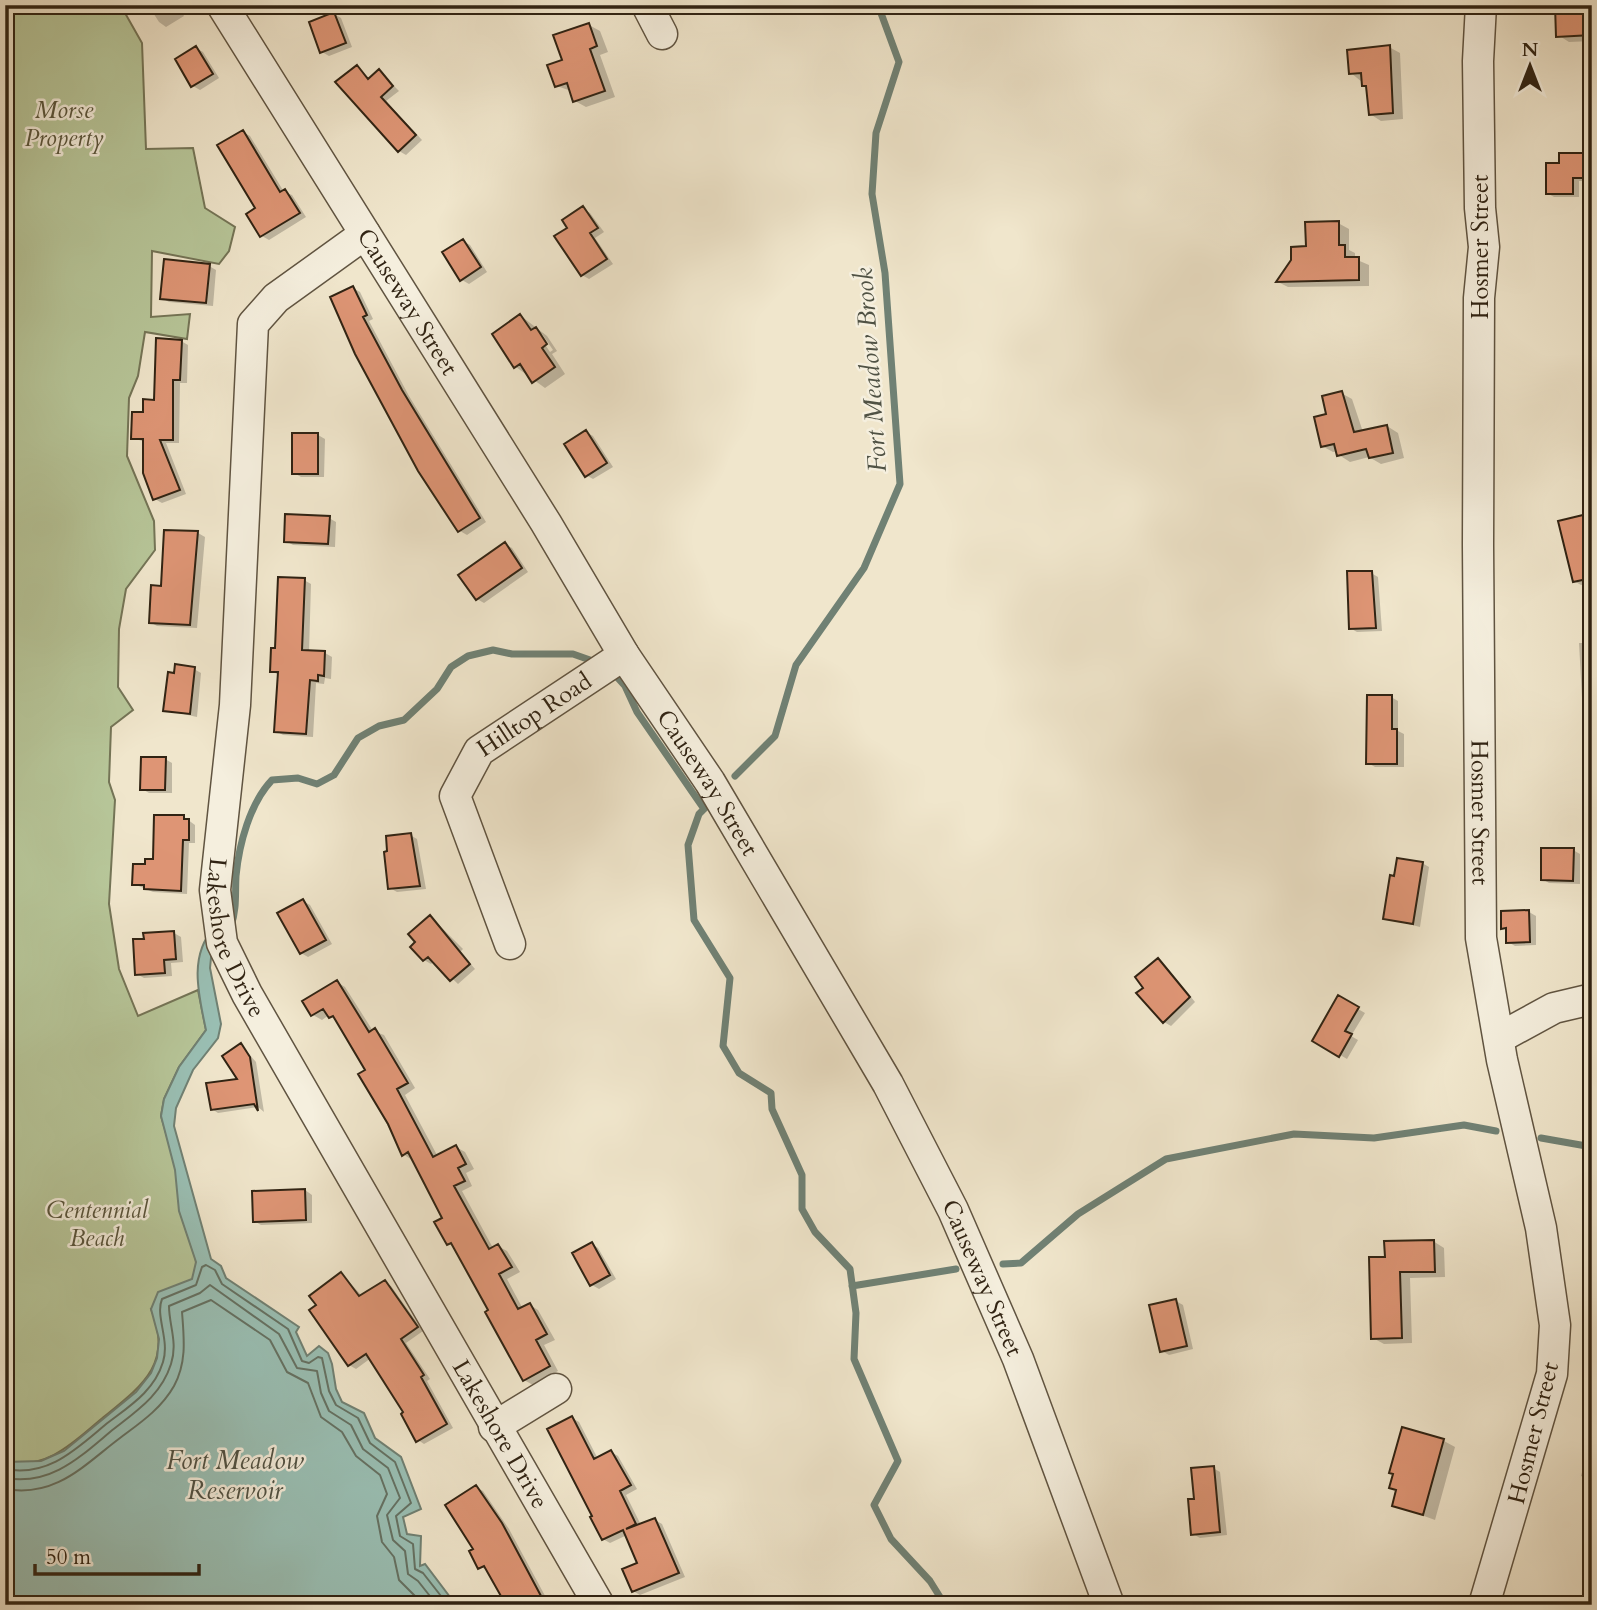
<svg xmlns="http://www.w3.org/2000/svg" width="1597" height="1610" font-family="Cardo,serif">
<rect width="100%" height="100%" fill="#f0e6cc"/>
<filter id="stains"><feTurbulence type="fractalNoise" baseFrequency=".00286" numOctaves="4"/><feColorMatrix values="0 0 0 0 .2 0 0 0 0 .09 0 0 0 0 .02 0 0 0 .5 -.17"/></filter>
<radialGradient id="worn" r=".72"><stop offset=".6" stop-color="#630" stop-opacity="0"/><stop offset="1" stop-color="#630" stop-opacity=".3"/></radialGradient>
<path fill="#b7c699" stroke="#747456" stroke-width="2" d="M5 5H125V13L142 43 146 149 193 148 205 208 235 227 229 251 219 264 152 251 151 317 190 314 187 339 145 332 138 376 129 398 127 456 154 521 155 550 126 589 119 629 118 687 133 710 111 727 109 782 115 800 109 904 119 969 138 1016 198 990 206 1030 179 1067 164 1099 161 1116 194 1230 197 1280 151 1309C175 1365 139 1388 100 1420 72 1444 46 1470 5 1462Z"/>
<path fill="#9ac0b5" stroke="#708174" stroke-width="2" d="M214 928 210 968 221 1024 218 1038 193 1070 176 1108 174 1126 211 1259 221 1266 226 1278 299 1327 296 1332 307 1356 319 1346 328 1353 332 1364 336 1389 342 1402 364 1413 375 1438 401 1457 421 1509 403 1517 407 1534 421 1536 420 1566 425 1564 456 1605H5V1462L41 1461 64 1451 136 1392 151 1373 157 1358 159 1339 151 1309 158 1292 192 1279 196 1262 179 1211 175 1170 161 1116 164 1099 179 1067 206 1030C199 996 188 956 214 928Z"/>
<path fill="#0003" fill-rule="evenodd" d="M148 5H178L184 16 166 27 159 22Z
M1592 5V41L1569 42 1558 35Z
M334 14 341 18 352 47 329 56 322 52Z
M589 25 600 31 608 52 600 55 615 97 586 107 575 101 571 91 557 86 564 61Z
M1389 47 1400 53 1403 119 1381 121 1370 114 1368 87 1351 73Z
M196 48 203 52 219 78 200 90 193 86Z
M357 67 370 79 379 71 399 91 386 101 422 140 406 155 399 151Z
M243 132 250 136 284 192 292 195 306 217 269 240 262 236 248 214 257 209Z
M1589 155 1592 157V181H1579V197H1554L1547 193 1561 165Z
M583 209 590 213 604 232 595 238 613 264 589 279 582 275 569 228Z
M1338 223 1349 229V250L1355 253V259L1369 265V286L1288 287 1278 282 1293 260Z
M463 241 470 245 487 272 469 284 462 280Z
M209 266 216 270 213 306 169 302 162 298Z
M353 288 360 292 373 319 369 321 409 396 486 522 467 535 460 531 356 353Z
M521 316 547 336 557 351 552 354 565 374 545 388 516 367ZM538 334H542L553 350 550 352Z
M181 341 188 345 187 383H180L179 443H166L186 494 162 503 155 499 145 442 133 438 145 414 155 402Z
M1341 393 1352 399 1363 432 1387 426 1398 433 1404 458 1381 464 1369 457 1350 462 1339 455 1338 451 1333 452 1322 446 1328 415Z
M586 432 593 436 613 467 593 479 586 475Z
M318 435 325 439 324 477H301L294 473Z
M1583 516 1592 519V583L1581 585 1574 581Z
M329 518 336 522 335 547 293 545 286 541Z
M166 531 198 533 205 537 197 628 157 626 150 622 163 588Z
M505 544 512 548 528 572 484 603 477 599Z
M1371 573 1378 577 1382 631 1357 632 1350 628Z
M304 580 311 584 309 652 325 653 332 657 331 679 325 678 324 684 316 683 313 737 283 735 276 731 280 676 272 671Z
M1579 643H1592V702L1582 698Z
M194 669 201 673 197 717 165 710Z
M1391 697 1398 701V731L1404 734V767H1375L1368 763Z
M165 759 172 763V793H149L142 789Z
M184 817 195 825V843H189L187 894 153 892 134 884 146 866 155 861Z
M410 835 417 839 426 889 397 892 390 888Z
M1573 850 1580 854V884L1549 883 1542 879Z
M1422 863 1429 867 1420 927 1385 918Z
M303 901 310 905 332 944 308 957 301 953Z
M1529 912 1536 916V945L1515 946 1508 942V930L1503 928Z
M431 917 463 949 460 952 475 969 458 984 434 961 431 964 424 960Z
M174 933 181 937 183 962 171 963 172 976 144 978 137 974 145 940Z
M1158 961 1165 965 1195 1002 1171 1026 1164 1022 1146 988Z
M337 982 345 987 373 1031 384 1035 415 1088 405 1095 438 1157 456 1147 465 1152 474 1169 466 1173 472 1186 462 1191 493 1248 498 1246 507 1251 520 1272 507 1279 523 1309 530 1305 538 1310 555 1340 544 1345 558 1371 533 1385 524 1380 491 1311 456 1248 449 1244 444 1218 412 1160 403 1154 360 1075 367 1070 339 1022 329 1015 322 1020 313 1015Z
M1339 998 1365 1013 1351 1036 1358 1040 1347 1059 1315 1040Z
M241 1045 256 1062 264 1112 258 1107 218 1113 212 1109 240 1080Z
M305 1190 312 1195V1223L261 1225 254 1221Z
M1433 1241 1444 1248 1445 1277 1410 1278 1412 1343 1384 1344 1373 1338 1386 1259Z
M592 1244 598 1248 616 1279 599 1289 592 1285Z
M342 1274 362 1296 385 1282 391 1286 423 1331 406 1343 430 1379 427 1381 453 1428 424 1444 418 1440 406 1413 371 1358 356 1369 349 1365 318 1305Z
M1176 1301 1183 1305 1193 1349 1169 1355 1162 1351Z
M572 1418 579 1422 598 1459 611 1452 618 1456 637 1489 626 1495 641 1525 655 1520 662 1524 685 1577 640 1595 633 1591 640 1564 627 1535 610 1543 603 1539Z
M1403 1430 1444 1441 1455 1447 1435 1520 1394 1505Z
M1587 1453 1592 1454V1482L1581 1476Z
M1213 1468 1220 1472 1227 1535 1200 1538 1193 1534 1196 1500Z
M476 1487 483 1491 509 1529 550 1605H497L494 1599 502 1594 488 1570 480 1567 476 1549Z"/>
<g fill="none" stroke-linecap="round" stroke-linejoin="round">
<path stroke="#657264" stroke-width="2" d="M5 1469C48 1477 75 1450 105 1425 128 1407 154 1392 163 1362 170 1340 155 1316 162 1299L196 1285 202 1267 206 1265 215 1270 222 1284 288 1329 302 1361 309 1363 318 1357 322 1358 329 1391 336 1405 358 1418 370 1443 395 1462 411 1503 396 1516 400 1536 413 1544 415 1569 423 1573 448 1605
M5 1478C50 1486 79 1458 110 1432 135 1412 161 1396 171 1364 178 1343 169 1325 169 1306L200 1293 210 1285 279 1334 297 1368 317 1371 321 1393 329 1411 351 1425 363 1449 388 1468 400 1498 387 1515 393 1540 405 1551 408 1574 418 1581 437 1605
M5 1489C56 1498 84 1465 120 1438 140 1423 161 1409 174 1386 187 1362 184 1338 182 1312L211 1300 270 1340 287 1372 308 1383 321 1417 342 1432 356 1456 380 1475 387 1494 377 1516 382 1542 394 1557 399 1580 424 1605"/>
<path stroke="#708174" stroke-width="7" d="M615 675 625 686 637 712 704 809
M735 776 775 736 796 665 864 568 900 484 885 273 872 194 876 133 899 62 878 5
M706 807 699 814 688 845 694 920 730 978 723 1046 739 1073 771 1093 772 1109 802 1175V1209L815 1232 850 1269 856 1313 854 1359 898 1461 874 1505 891 1539 930 1581 945 1605
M231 926C237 908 235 894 236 876 239 844 250 803 272 780L298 778 317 784 334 775 358 738 379 726 404 720 437 689 451 667 468 656 493 650 512 654H573L590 660
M1541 1138 1592 1147
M1003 1264 1021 1263 1078 1214 1166 1159 1294 1134 1374 1138 1464 1125 1496 1131
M852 1286 956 1269"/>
</g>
<path fill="#de9575" stroke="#302313" stroke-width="2" d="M1555 5H1592V35L1556 37Z
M334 12 346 43 320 53 309 22Z
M589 23 597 46 590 49 605 91 573 102 567 83 555 87 547 65 562 60 553 35Z
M1390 45 1393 113 1369 115 1366 86H1362L1361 73 1349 74 1347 50Z
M196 46 213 74 191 87 175 59Z
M357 65 368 79 379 69 393 86 381 97 416 135 398 152 335 82Z
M243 130 280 192 285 189 300 213 260 237 246 214 255 208 217 145Z
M1559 153H1590V178H1573V194H1546V163H1559Z
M583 206 598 228 590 233 607 259 581 276 554 236 567 228 562 220Z
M1339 221V245H1345V257H1359V280L1276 282 1291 260V247L1306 246 1305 222Z
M463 239 481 267 460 281 442 252Z
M164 259 210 264 206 303 160 299Z
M353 286 367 315 363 317 402 390 480 518 458 532 418 471 355 354 330 297Z
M520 314 531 330 536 327 547 344 542 348 555 367 532 383 520 364 514 368 492 334Z
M156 338 182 340 180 380H173V440H160L180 490 153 500 143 473V439H131L132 412H143V399L154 400Z
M1342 391 1354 432 1387 425 1393 453 1369 458 1366 449 1337 456 1334 444 1321 447 1314 417 1326 414 1322 396Z
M586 430 607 463 585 477 564 444Z
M292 433H318V474H292Z
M285 514 330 516 328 544 284 542Z
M1583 515 1584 519 1592 517V578L1573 582 1558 521Z
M164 530 198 531 190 625 149 623 151 585 161 586Z
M505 542 522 568 476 600 458 575Z
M1347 571H1372L1376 628 1349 629Z
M278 577 305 578 302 650 325 651 324 676 318 675V681L310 680 306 734 274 732 278 672H270L271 648H275Z
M175 664 195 667 190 714 163 711 168 672 174 673Z
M1367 695H1392V729H1397V764H1366Z
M141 757H166L165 790H140Z
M154 815H184V819H189V840H183L181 891 144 889V885H132L133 864H145V859H153Z
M411 833 420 886 388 889 384 852 387 851 386 836Z
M1541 848H1574L1573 881 1541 880Z
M1397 858 1423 862 1413 924 1383 919 1390 875 1394 876Z
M303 899 326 940 300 954 277 913Z
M1529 910 1530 942 1506 943V928L1501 929V911Z
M430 915 470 964 450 981 428 957 423 961 410 947 415 942 408 934Z
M174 931 176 959 164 960 165 973 135 975 133 939H144L143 933Z
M1158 958 1190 997 1163 1023 1136 993 1143 988 1135 977Z
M337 980 369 1032 375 1028 408 1083 397 1089 433 1157 456 1145 466 1164 458 1168 465 1181 454 1186 489 1249 498 1244 512 1267 499 1274 518 1309 530 1303 547 1334 536 1340 550 1366 523 1381 485 1312 488 1310 451 1243 447 1245 434 1222 442 1218 408 1152 402 1156 388 1124 358 1074 365 1070 333 1016 329 1018 323 1009 311 1016 302 1001Z
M1338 995 1359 1007 1345 1031 1352 1034 1339 1057 1312 1041Z
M241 1043 250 1057 258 1111 254 1104 211 1110 206 1083 237 1079 222 1056Z
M305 1189 306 1220 253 1222 252 1191Z
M1434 1240 1435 1272H1400L1402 1338 1371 1339 1369 1257H1385L1384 1241Z
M592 1242 610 1275 590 1286 572 1253Z
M341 1272 359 1296 385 1280 418 1327 401 1339 424 1375 421 1377 447 1424 416 1442 401 1414 403 1412 366 1354 348 1366 309 1310 316 1305 309 1296Z
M1176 1299 1187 1346 1160 1352 1149 1305Z
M572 1416 594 1459 611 1450 631 1485 620 1491 636 1524 626 1529 655 1518 679 1573 632 1592 622 1569 637 1563 623 1530 602 1540 590 1517 592 1516 547 1429Z
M1402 1427 1444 1439 1423 1515 1392 1506 1396 1490 1389 1488 1393 1474 1389 1473Z
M1214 1466 1220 1532 1191 1535 1188 1499H1194L1191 1468Z
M476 1485 502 1523 541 1596 527 1605H506L484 1566 478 1569 469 1551 473 1549 445 1505Z"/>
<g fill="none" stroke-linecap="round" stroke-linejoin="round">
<g stroke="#605441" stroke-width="33">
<g id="minor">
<path id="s1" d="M222 5 546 523 624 655 710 782 888 1084 953 1210 1018 1359 1109 1605"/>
<path d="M647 5 662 34"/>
<path id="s2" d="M1481 5 1478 61 1480 208 1484 247 1479 298 1478 545 1481 938 1502 1060 1541 1228 1555 1325 1552 1374 1484 1605"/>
<path id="s3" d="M365 234 276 298 253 324 235 705 215 890 222 943 247 994 599 1605"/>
<path id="s4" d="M510 944 455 796 479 751 624 655"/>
<path d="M1499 1038 1554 1008 1592 999"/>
<path d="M494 1427 556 1389"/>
</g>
</g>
<use href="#minor" stroke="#f5efde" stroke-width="30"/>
</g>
<g text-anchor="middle" stroke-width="5" stroke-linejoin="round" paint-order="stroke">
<g font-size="24" font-style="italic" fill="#58543b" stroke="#f5efde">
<text x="64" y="118">Morse<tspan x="64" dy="28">Property</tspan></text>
<text x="97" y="1218">Centennial<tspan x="97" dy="28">Beach</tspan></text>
</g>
<g font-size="24" fill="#302313" stroke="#f5efde">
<text transform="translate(1480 247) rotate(-90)" y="8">Hosmer Street</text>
<text dy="8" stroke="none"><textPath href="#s1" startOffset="350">Causeway Street</textPath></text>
<text dy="8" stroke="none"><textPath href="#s4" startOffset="275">Hilltop Road</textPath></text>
<text dy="8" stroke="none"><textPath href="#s1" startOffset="917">Causeway Street</textPath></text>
<text dy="8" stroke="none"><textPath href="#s2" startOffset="808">Hosmer Street</textPath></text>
<text dy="8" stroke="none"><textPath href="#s3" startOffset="763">Lakeshore Drive</textPath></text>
<text dy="8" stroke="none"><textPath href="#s1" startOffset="1484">Causeway Street</textPath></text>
<text transform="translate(1533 1433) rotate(-76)" y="8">Hosmer Street</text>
<text dy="8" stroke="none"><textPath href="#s3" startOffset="1330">Lakeshore Drive</textPath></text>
</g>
<g font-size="26" font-style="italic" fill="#505244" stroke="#f5efde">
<text transform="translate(870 370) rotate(-94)" y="9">Fort Meadow Brook</text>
<text x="235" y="1469">Fort Meadow<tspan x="235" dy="30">Reservoir</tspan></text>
</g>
</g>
<rect width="1597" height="1610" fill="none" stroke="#f0e6cc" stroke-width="28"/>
<rect x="7" y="7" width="1583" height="1596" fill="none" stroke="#302313" stroke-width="3.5"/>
<rect x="14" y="14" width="1569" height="1582" fill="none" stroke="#302313" stroke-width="2"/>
<g transform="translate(1530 66)" stroke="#f5efde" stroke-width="5" paint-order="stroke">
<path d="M0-5L12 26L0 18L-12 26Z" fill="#302313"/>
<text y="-10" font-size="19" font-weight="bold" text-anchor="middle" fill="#302313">N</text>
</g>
<path d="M35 1564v10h164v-10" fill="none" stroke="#302313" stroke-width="3.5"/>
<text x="46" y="1564" font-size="21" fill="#302313" stroke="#f5efde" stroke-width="5" paint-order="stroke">50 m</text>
<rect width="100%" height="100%" filter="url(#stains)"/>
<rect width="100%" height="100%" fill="url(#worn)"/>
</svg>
